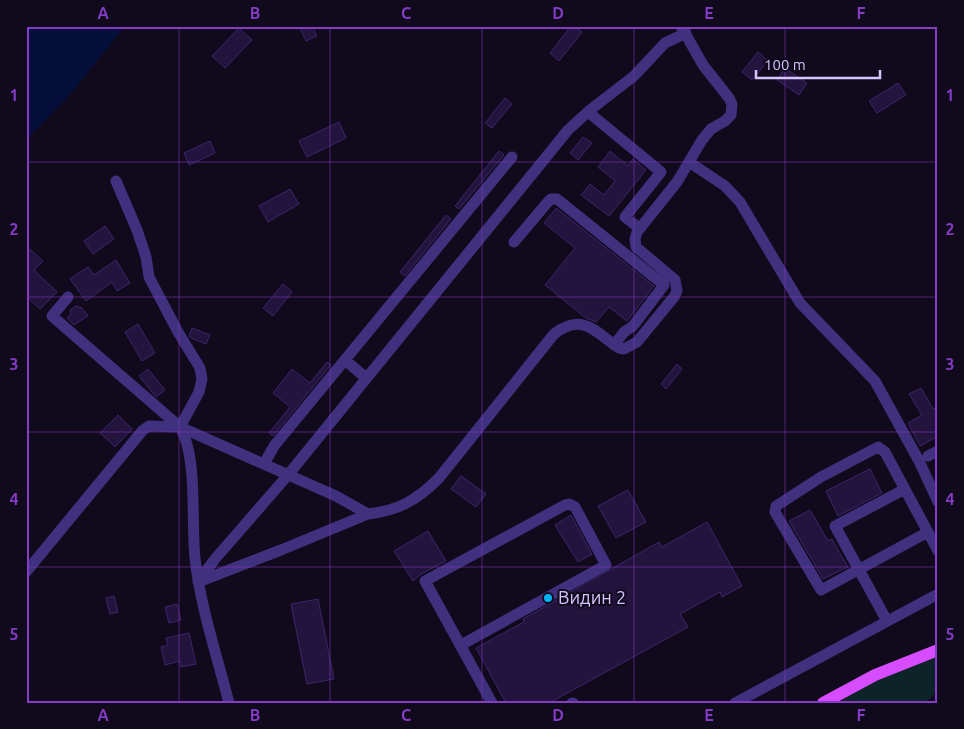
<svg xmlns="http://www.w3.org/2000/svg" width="964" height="729" font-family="Ubuntu,sans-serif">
<rect width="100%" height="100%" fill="#100a1c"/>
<path fill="#0c2327" d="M938 650V691L925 703H823Z"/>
<path fill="#05103a" d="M26 26H125L68 97 26 140Z"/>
<path fill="#23143e" stroke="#3e246c" d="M299 26H312L317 36 306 41Z
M571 26H575L582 32 559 61 550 53Z
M239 28 252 40 225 68 212 56Z
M758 52 768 61 752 80 742 72Z
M785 68 807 83 799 95 777 80Z
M898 83 906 95 877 113 869 101Z
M505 98 512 104 492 128 485 123Z
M339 122 346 138 307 157 299 141Z
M583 137 592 143 578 160 570 153Z
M210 141 215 153 189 165 184 153Z
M499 151 504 155 459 209 455 206Z
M610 151 628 166 633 159 646 170 609 216 581 195 590 184 604 195 615 181 598 167Z
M290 189 299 204 268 222 259 206Z
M556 208 654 286 627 321 609 307 596 322 586 318 545 285 575 248 544 223Z
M446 215 451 219 405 276 400 272Z
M105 226 114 239 93 254 84 241Z
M26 246 43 261 34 270 57 292 40 309 26 296Z
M116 260 130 283 117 291 112 282 86 301 70 279 88 267 94 275Z
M283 284 292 292 273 316 263 308Z
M76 306 82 308 88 316 74 325 67 318 71 314 70 310Z
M138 324 155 353 142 361 125 332Z
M192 328 210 335 206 344 191 338 189 336Z
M327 362 331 365 273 436 269 433 290 407 273 393 292 369 310 383Z
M677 364 682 369 666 389 661 384Z
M148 369 165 390 156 397 139 376Z
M921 388 933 409 938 407V436L920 446 908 423 922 415 909 394Z
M118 415 132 429 115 447 100 433Z
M870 469 882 493 838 516 826 491Z
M461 476 486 494 476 507 451 489Z
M628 490 646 522 616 538 598 506Z
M810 510 828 541 832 539 848 567 823 579 789 521Z
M571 515 592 554 578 562 555 525Z
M707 522 742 586 722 597 720 592 680 614 688 627 549 703H506L476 648 524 622 523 619 659 542 662 547Z
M428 531 446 561 421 574 413 581 394 551Z
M114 596 118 612 110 614 106 598Z
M318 599 334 679 307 684 291 604Z
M177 604 181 620 169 623 165 607Z
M189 633 196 664 181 667 180 661 165 665 161 647 168 645 166 638Z"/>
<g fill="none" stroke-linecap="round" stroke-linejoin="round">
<path stroke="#40317f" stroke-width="11" d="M593 116 661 172 625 217 639 228
M689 162 725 186 740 202 800 303 875 381 919 461 938 502
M116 181 137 230 146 257 149 277 178 332 200 368 202 379 199 392 180 427
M514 242 547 203 551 199H557L664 285 633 326 624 332 614 345
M68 297 52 316 180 427 336 496 368 514 281 550 198 582
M345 360 366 378
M180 427C198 457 191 522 195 558 200 605 217 656 229 703
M928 456 938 451
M264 464 274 446 512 157
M368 514C400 510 417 500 439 478L554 334C583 312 595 332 619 348L624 349 637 342 674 297 677 291 675 280 636 247 635 239 637 232 677 182 702 140 711 129 725 121 731 115 732 104 729 98 703 65 681 26
M928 532 821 590 775 512 776 506 821 477 878 447 885 452 938 551
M26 572 143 430 149 426 180 427
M198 582 215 559 288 475 568 130 590 110 634 76 665 43 686 33
M887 621 835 526 905 489
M461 645 606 565 575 507 569 504 565 505 425 581 492 703
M572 703H573
M735 703 938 594"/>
<path stroke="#d84cff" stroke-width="12" d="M823 703 875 675 938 650"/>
</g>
<path fill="none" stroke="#843bc5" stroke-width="1" stroke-opacity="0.55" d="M179 26V703M330 26V703M482 26V703M634 26V703M785 26V703M26 162H938M26 297H938M26 432H938M26 567H938"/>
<circle fill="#00b2f0" stroke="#100a1c" stroke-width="2" cx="548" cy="598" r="5"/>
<g text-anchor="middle" stroke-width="4" stroke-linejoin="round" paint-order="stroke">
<g font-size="18" fill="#d5c5ff" stroke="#100a1c" text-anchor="start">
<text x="558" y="604">Видин 2</text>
</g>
</g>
<rect width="964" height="729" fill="none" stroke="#100a1c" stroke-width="55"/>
<path d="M756 70v8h124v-8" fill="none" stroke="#d5c5ff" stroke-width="2.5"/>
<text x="764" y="70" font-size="15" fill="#d5c5ff" stroke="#100a1c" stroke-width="4" paint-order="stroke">100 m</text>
<rect x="28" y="28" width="908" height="674" fill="none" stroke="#843bc5" stroke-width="2"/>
<g font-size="16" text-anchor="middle" font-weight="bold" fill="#843bc5">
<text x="103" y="19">A</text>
<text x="255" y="19">B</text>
<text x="406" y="19">C</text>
<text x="558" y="19">D</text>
<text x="709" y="19">E</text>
<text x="861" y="19">F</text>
<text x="14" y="101">1</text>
<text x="950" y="101">1</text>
<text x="14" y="235">2</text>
<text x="950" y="235">2</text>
<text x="14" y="370">3</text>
<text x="950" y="370">3</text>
<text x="14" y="505">4</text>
<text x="950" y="505">4</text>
<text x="14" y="640">5</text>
<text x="950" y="640">5</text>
<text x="103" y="721">A</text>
<text x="255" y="721">B</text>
<text x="406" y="721">C</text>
<text x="558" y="721">D</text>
<text x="709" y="721">E</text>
<text x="861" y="721">F</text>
</g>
</svg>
